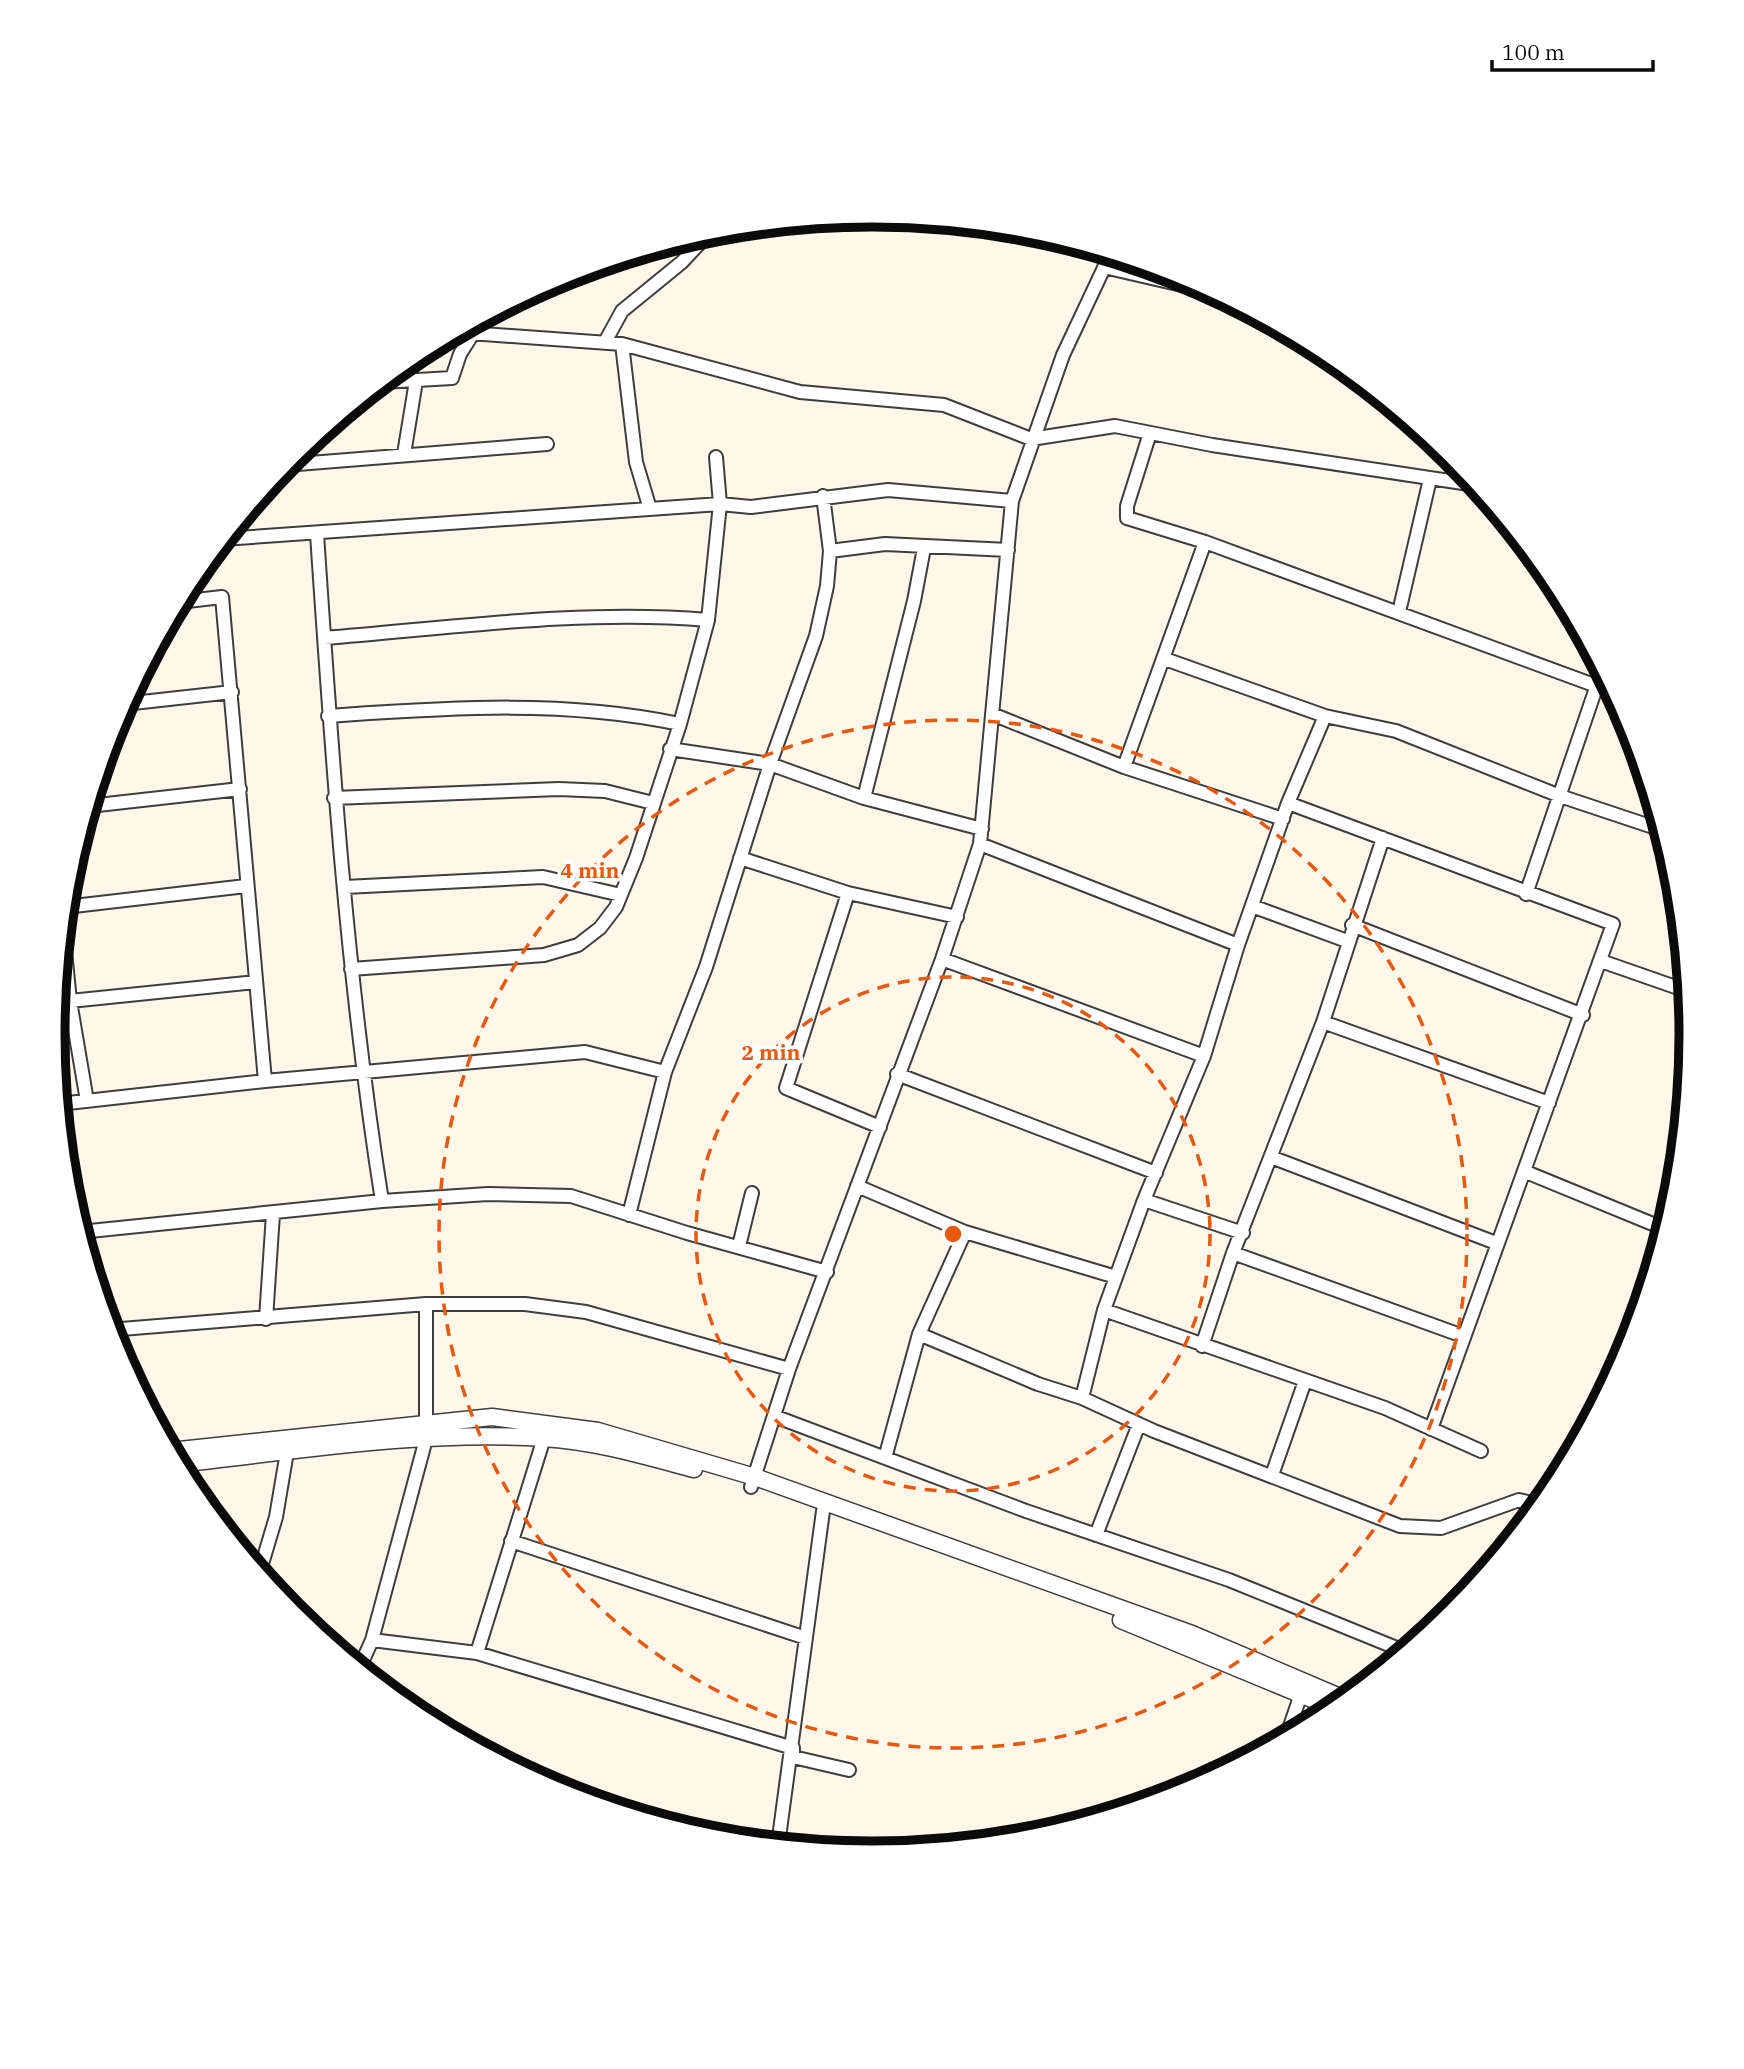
<svg xmlns="http://www.w3.org/2000/svg" width="1744" height="2069" font-family="'IBM Plex Serif',serif">
<rect width="100%" height="100%" fill="#fff7ea"/>
<g fill="none" stroke-linecap="round" stroke-linejoin="round">
<g stroke="#3e3e3e" stroke-width="16">
<path id="minor" d="M1104 267 1212 292
M456 332 622 344 800 392 944 405 1031 439 1115 426 1212 445 1476 485
M605 342 622 311 682 262 711 231
M622 344 636 462 650 509
M382 382 452 378 460 354 472 335
M1150 433 1127 506V518L1205 542 1613 692
M404 454 416 381
M285 465 547 444
M317 534C332 758 347 980 382 1201
M223 539 720 504 751 507 888 490 1012 501
M830 551 885 544 1008 550
M179 602 222 597 265 1081
M1399 612 1430 479
M324 638C451 628 581 609 708 620
M1165 659 1325 716 1396 731 1560 796 1662 830
M124 704 232 692
M992 714 1124 767 1283 819
M328 716C446 708 563 699 680 724
M670 749 770 764 864 798 982 829
M1124 767 1205 542
M334 798 559 789 605 791 653 803
M864 798 914 601 924 548
M1288 803 1613 924 1431 1429
M89 806 240 789
M980 844 1238 945
M740 858 848 893 957 917
M345 887 543 877 621 895
M848 893 786 1088 880 1127
M1526 894 1597 685
M1252 906 1347 941
M65 907 246 886
M1352 925 1583 1015
M63 931 70 1001 87 1101
M942 959 1204 1056
M1601 961 1687 991
M351 969 544 955 578 945 600 928 616 907 636 858 680 724 708 620 720 504 716 457
M70 1001 256 982
M1323 1022 1549 1103
M897 1074 1156 1173
M59 1104 265 1081 585 1052 665 1072
M1271 1157 1496 1243
M1526 1172 1665 1229
M857 1186 965 1232 1116 1277
M1144 1200 1243 1233
M629 1215 665 1072 706 967 770 764 816 636 827 586 830 551 823 496
M80 1232 382 1201 488 1194 571 1196 687 1233 827 1272
M739 1246 752 1193
M1233 1253 1463 1336
M426 1304V1427
M1104 1310 1385 1408 1481 1451
M266 1319 273 1214
M109 1330 426 1304H525L586 1312 789 1369
M919 1334 1038 1384 1082 1398 1154 1431 1400 1526 1441 1528 1519 1500 1541 1505
M1202 1346 1233 1253 1323 1022 1383 838
M1082 1398 1104 1310 1144 1200 1204 1056 1238 945 1288 803 1325 716
M774 1416 1026 1511 1229 1580 1399 1649H1408
M885 1458 919 1334 965 1232
M1272 1475 1305 1381
M751 1487 789 1369 942 959 980 844 1012 501 1063 355 1110 255
M1096 1535 1139 1424
M511 1541 806 1638
M259 1574 276 1517 287 1452
M372 1640 477 1653 793 1748V1757L849 1770
M477 1653 544 1438
M359 1669 372 1640 426 1439
M1286 1738 1301 1694
M778 1845 823 1511"/>
</g>
<g stroke="#3e3e3e" stroke-width="19">
<path id="tertiary" d="M170 1451 492 1417 598 1431 755 1477 1192 1634 1347 1700
M177 1464C297 1451 422 1430 543 1438 595 1441 645 1456 694 1469
M1121 1620 1336 1709"/>
</g>
<use href="#minor" stroke="#fff" stroke-width="12"/>
<use href="#tertiary" stroke="#fff" stroke-width="16"/>
</g>
<g fill="none" stroke="#e8590c" stroke-width="3.5" stroke-dasharray="12 9">
<circle cx="953" cy="1234" r="257"/>
<circle cx="953" cy="1234" r="514"/>
</g>
<path d="M0 0H1744V2069H0ZM65 1034a807 807 0 1 1 1614 0a807 807 0 1 1-1614 0Z" fill="#fff" fill-rule="evenodd"/>
<path fill="none" stroke="#0b0b0b" stroke-width="9" d="M65 1034a807 807 0 1 1 1614 0a807 807 0 1 1-1614 0Z"/>
<circle cx="953" cy="1234" r="10" fill="#e8590c" stroke="#fff" stroke-width="3.5"/>
<g font-size="21" text-anchor="middle" font-weight="bold" fill="#e8590c" stroke="#fff" stroke-width="7" stroke-linejoin="round" paint-order="stroke">
<text x="590" y="878">4 min</text>
<text x="771" y="1060">2 min</text>
</g>
<path d="M1492 60v10h161v-10" fill="none" stroke="#0b0b0b" stroke-width="3.5"/>
<text x="1502" y="60" font-size="21" fill="#0b0b0b" stroke="#ffffff" stroke-width="5" paint-order="stroke">100 m</text>
</svg>
